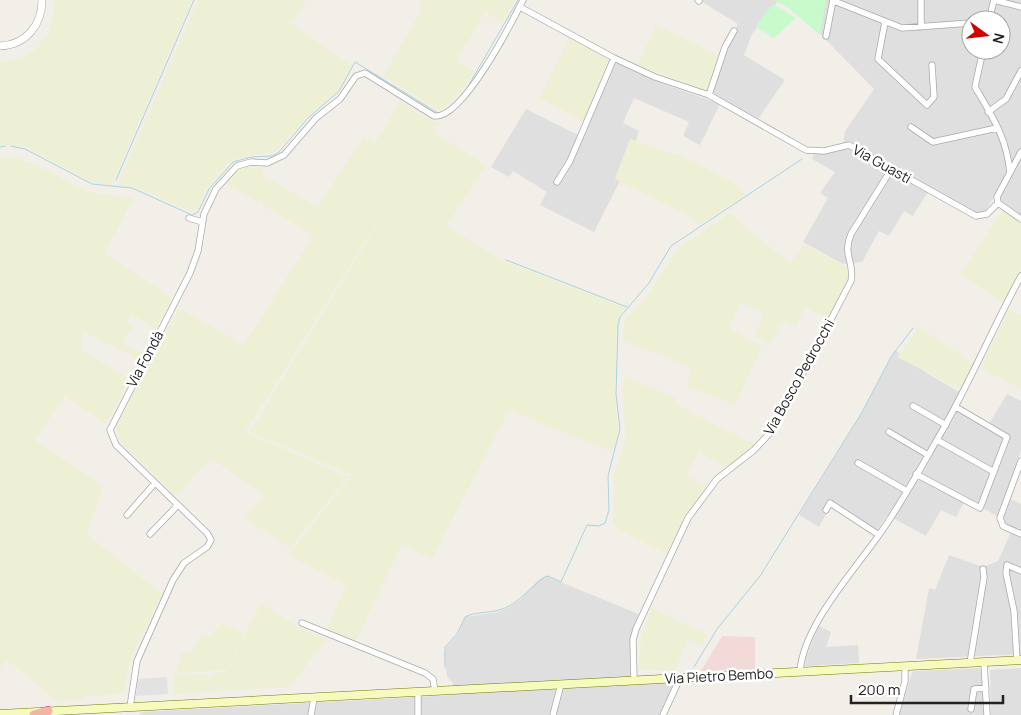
<svg xmlns="http://www.w3.org/2000/svg" width="1021" height="715" font-family="Manrope,sans-serif">
<rect width="100%" height="100%" fill="#f2efe9"/>
<path fill="#e0dfdf" fill-rule="evenodd" d="M699 0H779L752 34 744 55 785 80 756 122 710 95 725 47 738 24Z
M787 0H1021V217L994 197 986 210 977 214 929 190 913 216 904 211 889 236 879 231 862 262 843 264 803 242 828 198 820 193 835 172 812 159 814 152 843 146 845 131 874 89ZM971 20H1001V50H971Z
M611 60 664 84 720 104 700 145 683 136 689 122 634 98 623 123 639 131 636 141 630 139 616 179 620 181 594 232 540 205 547 192 513 171 509 177 491 167 526 109 580 136Z
M895 350 928 374 961 393 953 408 987 427 1007 394 1021 401V450L1006 497 1021 504V654L916 659 929 588 935 590 949 555 983 567 998 561 1012 530 1000 524 997 516 966 499 956 517 941 510 926 536 887 515 877 531 832 503 819 527 799 515 861 414Z
M546 576 641 615 636 629 632 680 677 678 661 715H139L141 712 454 695 453 683 447 677 444 653 446 647 458 634 465 617 498 612 508 608 521 599 538 580Z
M819 626 831 632 826 647 858 645 859 663 805 666 806 657Z
M981 668 984 715H899L912 673 914 671Z
M1021 668V715H991L990 670Z"/>
<path fill="#f2dad9" d="M722 636 755 637V669L701 671Z"/>
<path fill="#eef0d5" d="M55 0H192L112 185 91 182 23 146 0 145V62L20 59 38 47 51 28Z
M198 0H307L291 23 352 66 337 91 309 115 276 152 236 158 228 164 205 191 197 210 192 212 143 190 117 185Z
M421 0H515L502 22 485 12 456 61 474 71 461 92 440 111 383 76 419 13Z
M656 25 719 56 708 92 637 65Z
M569 38 611 60 585 122 539 98Z
M400 101 424 117 439 123 434 132 486 166 446 226 504 261 626 308 619 317 616 336 615 398 619 435 612 452 509 410 432 559 401 545 355 643 326 631 346 585 288 555 352 475 250 432 421 153 245 432 348 477 290 548 244 518 264 496 211 458 176 496 122 444 118 437 116 429 126 404 179 308 244 345 313 235 264 206 261 200 257 202 226 184 232 175 245 167 262 168 264 176 318 207 363 136 375 143Z
M630 139 673 154H679L732 182 746 195 700 225 690 217 615 179Z
M16 157 41 167 87 192 134 198 105 253 172 298 156 329 131 314 127 322 134 327 122 342 142 353 140 360 83 331 81 349 130 379 106 424 65 396 35 440 103 486 87 534 162 594 131 657 123 694 87 696 82 700 57 701 7 660 0 668V159Z
M1003 210 1021 223V268L1004 303 960 274Z
M729 213 790 263 804 244 848 268 850 272 830 320 805 307 796 326 783 320 770 345 754 337 764 313 740 303 729 328 762 346 735 405 687 386 691 367 624 341 623 332 625 320 651 291 676 250Z
M1008 308 1021 315V389L983 369 984 365 983 362 997 331 1000 329Z
M919 327 974 364 960 389 897 357Z
M624 377 676 398 677 405 756 445 730 466 726 467 699 452 686 476 706 486V490L684 518 667 554 619 530 613 523 614 474 626 439 622 394Z
M261 603 302 630 327 639 290 687 174 694V675L206 674 212 677 214 673 226 672Z
M652 608 708 635 702 645 688 640 675 670H637L642 634Z
M222 623 244 634 226 670 176 673 182 652H192L202 633 209 636Z"/>
<path fill="#c8facc" d="M774 0H826L820 35 787 7Z
M773 4 796 18 774 38 755 27Z"/>
<path fill="#e2e2e2" d="M167 677 168 694 136 696 138 679Z"/>
<g fill="none" stroke-linecap="round" stroke-linejoin="round">
<path stroke="#aad3df" stroke-width="1" d="M467 88 518 0
M11 146 25 149 92 184 132 188 192 215 198 212 209 189 233 162 251 157 272 156 279 152 308 118 339 91 355 62 438 113
M0 147 5 146
M116 180 194 0
M506 260 627 307
M445 667V647L457 634 465 617C478 610 495 615 511 605 519 601 543 576 547 576 551 577 557 580 561 582L587 525 599 526 605 523 609 510 608 476 620 429 616 394 618 325 620 317 649 283 671 246 802 159
M694 667 717 629 760 576 861 414 891 357 913 328"/>
<g stroke="#a9a9a9" stroke-width="7">
<path id="minor" d="M698 0 699 1
M994 0 1021 7
M834 1 902 28 971 23
M520 7 614 58 655 77 709 95 806 150 824 151 849 145 976 216 987 214 998 203
M989 20 994 0
M885 22 878 59 927 105 934 97 932 65
M921 27V0
M826 36 833 0
M983 50 975 87C992 116 1007 138 1010 173
M709 95 725 47 734 31
M988 112 1006 99 1021 71
M911 127 933 142 997 128
M557 182 570 161 614 58
M998 203 997 197 1021 152
M998 203 1021 219
M189 218 202 222
M913 406 946 425
M889 432 928 455
M937 440 994 472
M1021 461 1000 518 1003 526 1021 534
M858 463 907 491
M916 474 980 508 1007 437 956 407
M826 510 830 503 879 535
M127 515 155 483
M150 534 177 506
M302 623 425 673 433 679 435 691
M1017 660 1014 611 1006 573 1007 565 1021 571
M984 662 987 715
M970 663 984 577 983 569
M800 672C803 626 853 572 879 535 901 504 919 471 938 438 969 385 992 329 1021 276
M634 680 633 640 636 629 688 518 717 479 754 450 769 434 781 415 851 281C855 262 842 256 851 234L892 168
M418 692V715
M130 707 137 661 173 580 184 563 207 547 211 540 207 533 116 445 110 430 190 273 198 251 204 214 216 189 237 166 251 162 267 163 284 155 316 118 340 99 356 76 365 73 434 116C462 120 511 24 523 0
M971 709 974 689 986 688
M311 715 314 698
M553 715 561 684
M663 715 680 678
M896 715 905 681V666"/>
</g>
<g stroke="#a9a9a9" stroke-width="8">
<path id="tertiary" d="M0 46C26 45 42 25 42 0"/>
</g>
<g stroke="#707d05" stroke-width="9">
<path id="secondary" d="M0 714 1021 660"/>
</g>
<g stroke="#dc2a67" stroke-width="10">
<path id="trunk" d="M34 715 48 711"/>
</g>
<use href="#minor" stroke="#fff" stroke-width="5.5"/>
<use href="#tertiary" stroke="#fff" stroke-width="7"/>
<use href="#secondary" stroke="#f7fabf" stroke-width="8"/>
<use href="#trunk" stroke="#f2b4a3" stroke-width="9"/>
</g>
<g text-anchor="middle" stroke-width="5" stroke-linejoin="round" paint-order="stroke">
<g font-size="14" fill="#222" stroke="#fff">
<text transform="translate(882 164) rotate(29)" y="5">Via Guasti</text>
<text transform="translate(145 359) rotate(-62)" y="5">Via Fondà</text>
<text transform="translate(799 377) rotate(-61)" y="5">Via Bosco Pedrocchi</text>
<text transform="translate(719 676) rotate(-3)" y="5">Via Pietro Bembo</text>
</g>
</g>
<g transform="translate(986 35) rotate(105)"><circle r="24" fill="#ffffff" stroke="#a7a7a7"/>
<path d="M0-4L9 19L0 12L-9 19Z" fill="#d40000"/>
<text y="-8" font-size="14" font-weight="bold" text-anchor="middle" fill="#222222">N</text>
</g>
<path d="M851 695v8h152v-8" fill="none" stroke="#222222" stroke-width="2.5"/>
<text x="858" y="695" font-size="15" fill="#222222" stroke="#ffffff" stroke-width="4" paint-order="stroke">200 m</text>
</svg>
